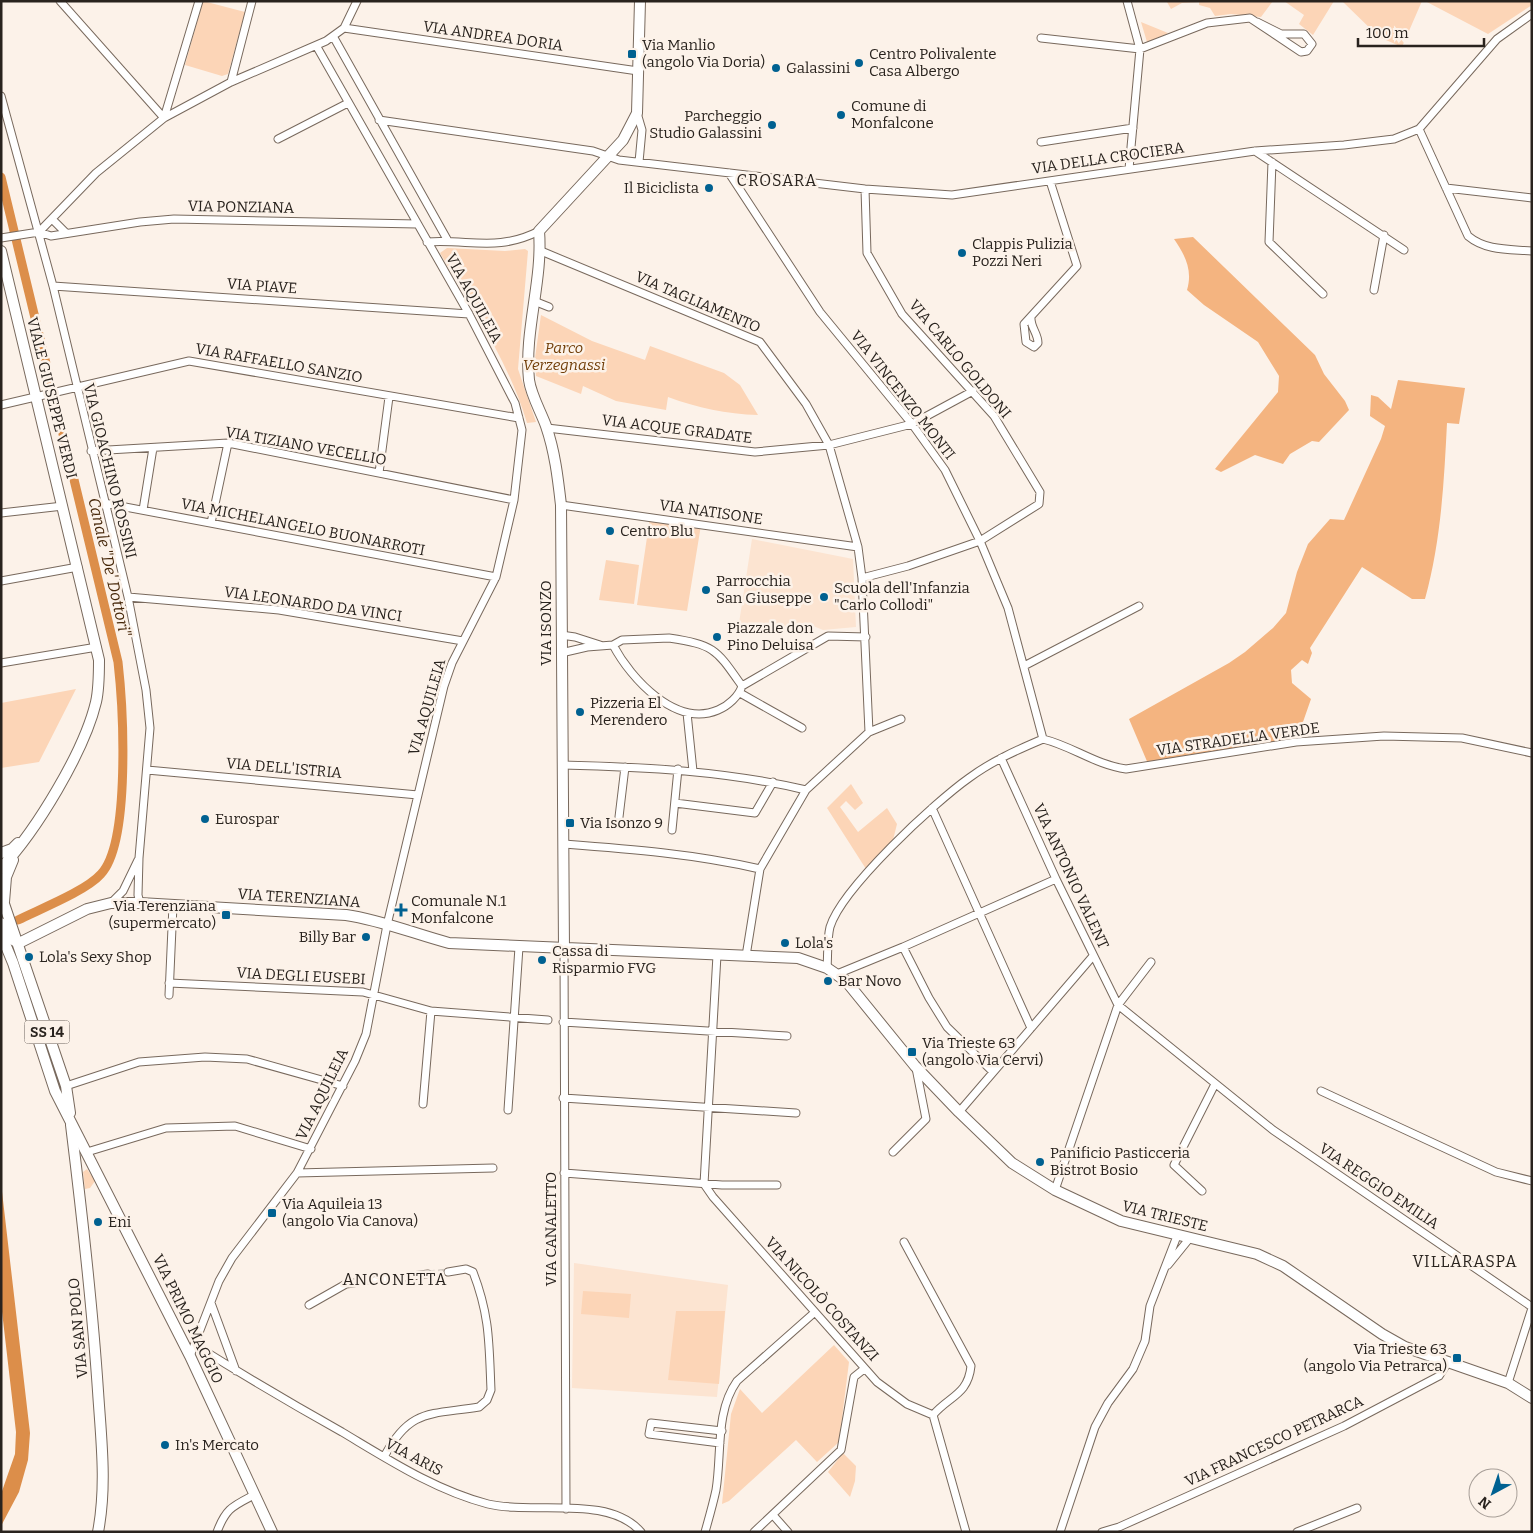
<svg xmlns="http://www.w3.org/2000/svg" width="1533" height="1533" font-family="Bitter,serif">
<rect width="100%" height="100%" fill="#fcf2e9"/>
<path fill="#fce4d1" d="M752 539 853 559 856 627 823 630 806 623 766 630 739 623Z
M574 1263 728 1285 717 1397 572 1388Z"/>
<path fill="#fcd5b7" d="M203 1 245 12 228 74 222 76 185 65Z
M1159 1H1273L1261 17 1231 14 1215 16 1210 8 1199 5V2L1182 3 1171 9 1167 2Z
M1284 1H1334L1313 35 1299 24 1304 15Z
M1342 1H1422L1402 47 1379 37Z
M1425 1H1532V5L1488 34Z
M1141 22 1168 33 1152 42H1147Z
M447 248 505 251 525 249 528 251 518 369 536 422 527 423C509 362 472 308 440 253Z
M541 315 592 341 645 360 650 346 724 373 740 385 758 415C726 414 698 408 668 397L666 410 616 401 583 386 581 394 536 376 535 358Z
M650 517 701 525 687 611 637 605Z
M606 560 639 565 634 604 599 600Z
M76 689 39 762 1 768V703Z
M851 784 863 803 855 810 846 801 840 807 858 832 887 808 897 824 893 840 866 869 827 808Z
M87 1169 95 1181 90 1188 85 1189 83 1172Z
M583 1291 631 1294 629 1318 581 1314Z
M676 1311H725L719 1384 668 1380Z
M834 1345 849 1362 839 1442 817 1462 796 1440 729 1501 722 1504 731 1414 740 1389 762 1413Z
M843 1453 856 1466 855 1481 850 1497 828 1472Z"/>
<path fill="#f4b480" d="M1193 237 1315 355 1324 374 1345 401 1349 410 1319 442 1312 441 1290 454 1283 464 1255 455 1221 472 1215 469 1278 392 1279 376 1258 342 1204 305 1187 290C1193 270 1185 255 1174 239Z
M1398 380 1465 388 1459 424 1447 423C1444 483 1441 541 1425 599H1412L1362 567 1310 648 1312 653 1308 664 1302 660 1291 670 1292 683 1311 699 1296 742 1149 766 1129 719 1229 663 1245 652 1273 628 1286 613 1297 572 1308 544 1330 519 1344 520 1381 439 1385 426 1370 416 1371 395 1378 397 1391 409Z"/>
<path fill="#dc8e4a" d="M1 1183 30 1433 28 1460 19 1492 1 1526V1494L15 1454 16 1432 1 1303Z"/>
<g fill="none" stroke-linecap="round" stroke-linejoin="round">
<path stroke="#dc8e4a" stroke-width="9" d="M1 177 118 662C123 706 131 842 101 874 86 891 40 909 18 920"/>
<path stroke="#d2c9c0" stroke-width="7" stroke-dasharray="7 3.5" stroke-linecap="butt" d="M428 1274 448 1272
M354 1283 372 1281"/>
<g stroke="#78695d" stroke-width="9">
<path id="street" d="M60 1 164 118
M1127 1 1140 49 1129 169
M344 28 638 71
M333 36 448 241
M1041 38 1140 49 1207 23 1250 18 1301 52 1307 51 1312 44 1304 34H1281L1257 22
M231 82 252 1
M1 96 53 286 128 597 146 690 150 728 139 858 138 895 140 903
M637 113 642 130 639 162
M164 118 199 1
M379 120 593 151 619 160 865 189 952 195 1255 151 1344 145 1394 139 1419 129 1497 39 1532 14
M1419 129 1468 236C1486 251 1509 249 1532 251
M278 139 348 103
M1041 142 1133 128
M1255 151 1404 250
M1272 162 1269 242 1323 294
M729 173 820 312 912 424 945 470 980 541 1008 608 1043 739
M1446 188 1532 198
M53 220 66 233
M39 232 51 236 140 222 174 219 417 224
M1 238 39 232 96 173 164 118 231 82 326 41 344 28 357 1
M427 242C470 239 498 252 539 231
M541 251 760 342 806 404 829 445 858 547 862 578 869 732
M53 286 469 314
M1374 290 1384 235
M534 301 549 307
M1031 317C1030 327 1038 333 1038 343L1034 347 1026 342 1024 324 1077 266 1050 181
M1 405 189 361 519 418
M547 428 755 452 829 445 912 424 973 391
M91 451 228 443 514 500
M379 473 389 397
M104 503 496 577
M561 505 858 547
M143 510 153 448
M1 513 63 506
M211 523 228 443
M862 578 908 566 980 541 1039 504 1040 492 994 416 902 314 867 253 865 189
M1 581 78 567
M128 597 279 610 463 641
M561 635 575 637 600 645
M669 638C715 645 716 649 742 686 739 696 728 706 718 710 676 728 631 679 613 645L622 640Z
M561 653 587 647 613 645
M1 663 97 647
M1024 666 1139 606
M742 686 828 636 866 637
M740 693 802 728
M687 713 693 771
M1043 739C1072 746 1096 765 1126 769L1296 742 1384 736 1462 738 1532 753
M1001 758 1056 879 1118 1005 1273 1130 1532 1307
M562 765C645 767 726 771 806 790
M147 770 418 795
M675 803 755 813 773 782
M932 808 1031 1028
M619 817 625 767
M672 830 678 769
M564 844C630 849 695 854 760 869
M111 903 123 891 138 860
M903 947 929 998 947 1027 993 1072
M564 949 566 1509
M717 955 704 1184 713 1197 877 1382 907 1404 933 1415
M746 956 760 869 806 790 869 732 901 719
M827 968C828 955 827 939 830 927 842 888 935 802 969 778 992 761 1017 750 1043 739
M837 974 903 947 1056 879
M169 983 363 992 431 1011 548 1020
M169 995 173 905
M563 1022 787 1036
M66 1086 139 1062 205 1057 247 1059 343 1086
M1321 1091 1496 1172 1532 1181
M563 1098 796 1113
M423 1104 431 1011
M508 1110 519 947
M959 1112 1093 956
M87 1152 166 1128 235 1126 311 1149
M893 1152 926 1119 916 1068
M297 1173 493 1168
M564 1173 722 1185H777
M1055 1190 1118 1005 1151 962
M1202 1191 1174 1165 1215 1084
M904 1242 971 1366C968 1395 949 1396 933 1415L966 1532
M1168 1265 1189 1239
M372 1281 428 1274
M211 1303 236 1371
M309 1305 346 1284 354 1283
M195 1345C243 1375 292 1404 342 1432 389 1460 435 1490 488 1504 533 1515 608 1494 641 1532
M190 1356 219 1281 232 1258 297 1173 355 1061 366 1034 387 925 444 686 452 663 496 577 514 500 522 430 515 403 469 314 317 47
M1508 1383 1532 1308
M720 1443 649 1434 651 1423 722 1431
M384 1457C410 1408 430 1415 479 1407L487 1400 491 1390C489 1344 490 1316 473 1272L466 1269 448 1272
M773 1515 788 1532
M217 1532C226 1508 233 1506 254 1495
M705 1532C709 1518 713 1504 716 1490 722 1454 715 1412 737 1381L815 1312
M754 1532 841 1450 854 1377 864 1369
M1060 1532 1095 1427 1108 1403 1133 1369 1145 1341 1150 1306 1177 1236
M1102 1532 1119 1527 1344 1426 1439 1376 1448 1362
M1297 1532 1357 1508"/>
</g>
<g stroke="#78695d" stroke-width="12">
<path id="secondary" d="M1 923 11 939 19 943 87 909 111 903H140L346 915C381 920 415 934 449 943L798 958 827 968 846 981 915 1066 959 1112 1012 1163 1055 1190 1121 1221 1257 1254 1283 1266 1382 1334 1405 1347 1508 1383 1532 1398
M564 949 561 505C558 479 555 452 546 426 541 412 531 395 529 380 524 330 543 281 539 231L623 140 637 113 640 1
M71 1125C82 1214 92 1302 98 1391 101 1438 107 1485 98 1532"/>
</g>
<g stroke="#78695d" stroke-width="12">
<path id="primary" d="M1 251 99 660C99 673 99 689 96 702 84 752 36 831 1 868
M1 853 12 849 18 843
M1 895 66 1086 70 1113
M4 902 6 877 13 860
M1 934 13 963 55 1091 190 1356 272 1532"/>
</g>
<use href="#street" stroke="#fff" stroke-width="7"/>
<use href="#secondary" stroke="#fff" stroke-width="10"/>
<use href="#primary" stroke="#fff" stroke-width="10"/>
</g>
<g fill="#006191" stroke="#fcf2e9" stroke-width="2">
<rect x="627" y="49" width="10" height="10" rx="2.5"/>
<circle cx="859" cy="63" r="5"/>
<circle cx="776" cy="68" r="5"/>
<circle cx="841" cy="115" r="5"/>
<circle cx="772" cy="125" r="5"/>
<circle cx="709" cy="188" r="5"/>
<circle cx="962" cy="253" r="5"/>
<circle cx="610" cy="531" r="5"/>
<circle cx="706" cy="590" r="5"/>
<circle cx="824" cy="597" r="5"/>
<circle cx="717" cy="637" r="5"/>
<circle cx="580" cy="712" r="5"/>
<circle cx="205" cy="819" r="5"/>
<rect x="565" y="818" width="10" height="10" rx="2.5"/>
<path d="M398.5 902.5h5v5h5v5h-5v5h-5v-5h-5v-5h5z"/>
<rect x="221" y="910" width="10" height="10" rx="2.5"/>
<circle cx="366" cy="937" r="5"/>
<circle cx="785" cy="943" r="5"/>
<circle cx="29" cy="957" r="5"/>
<circle cx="542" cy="960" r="5"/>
<circle cx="828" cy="981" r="5"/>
<rect x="907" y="1047" width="10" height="10" rx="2.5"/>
<circle cx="1040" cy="1162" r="5"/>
<rect x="267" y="1208" width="10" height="10" rx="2.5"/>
<circle cx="98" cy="1222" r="5"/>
<rect x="1452" y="1353" width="10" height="10" rx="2.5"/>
<circle cx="165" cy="1445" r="5"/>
</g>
<g text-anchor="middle" stroke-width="5" stroke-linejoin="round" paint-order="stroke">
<rect fill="#fcf2e9" stroke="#68615b" stroke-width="1" x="24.5" y="1020.5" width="45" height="23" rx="4"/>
<g font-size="14" font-weight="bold" fill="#29231e">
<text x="47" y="1037">SS 14</text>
</g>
<g font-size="15" fill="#29231e" stroke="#fcf2e9">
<text transform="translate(493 36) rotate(8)" y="5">VIA ANDREA DORIA</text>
<text transform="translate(1108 158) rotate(-8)" y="5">VIA DELLA CROCIERA</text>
<text transform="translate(241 207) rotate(1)" y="5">VIA PONZIANA</text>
<text transform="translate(262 286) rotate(4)" y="5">VIA PIAVE</text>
<text transform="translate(474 298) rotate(61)" y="5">VIA AQUILEIA</text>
<text transform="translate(698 302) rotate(23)" y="5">VIA TAGLIAMENTO</text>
<text transform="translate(960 359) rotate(50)" y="5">VIA CARLO GOLDONI</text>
<text transform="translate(279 363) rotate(10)" y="5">VIA RAFFAELLO SANZIO</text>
<text transform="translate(903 395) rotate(52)" y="5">VIA VINCENZO MONTI</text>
<text transform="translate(52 398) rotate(76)" y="5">VIALE GIUSEPPE VERDI</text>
<text transform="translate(677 429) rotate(7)" y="5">VIA ACQUE GRADATE</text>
<text transform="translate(306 446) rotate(10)" y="5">VIA TIZIANO VECELLIO</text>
<text transform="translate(110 471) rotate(76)" y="5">VIA GIOACHINO ROSSINI</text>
<text transform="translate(711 512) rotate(8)" y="5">VIA NATISONE</text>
<text transform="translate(303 527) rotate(11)" y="5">VIA MICHELANGELO BUONARROTI</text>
<text transform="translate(313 604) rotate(8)" y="5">VIA LEONARDO DA VINCI</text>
<text transform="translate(546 623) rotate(-90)" y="5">VIA ISONZO</text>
<text transform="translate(427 707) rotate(-74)" y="5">VIA AQUILEIA</text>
<text transform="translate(1238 739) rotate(-8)" y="5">VIA STRADELLA VERDE</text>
<text transform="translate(284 768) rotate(5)" y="5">VIA DELL'ISTRIA</text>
<text transform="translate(1071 876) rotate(65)" y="5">VIA ANTONIO VALENT</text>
<text transform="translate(299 898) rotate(4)" y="5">VIA TERENZIANA</text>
<text transform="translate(301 976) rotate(3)" y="5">VIA DEGLI EUSEBI</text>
<text transform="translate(322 1094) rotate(-64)" y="5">VIA AQUILEIA</text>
<text transform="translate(1379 1186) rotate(34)" y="5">VIA REGGIO EMILIA</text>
<text transform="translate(1165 1216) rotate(14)" y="5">VIA TRIESTE</text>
<text transform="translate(551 1229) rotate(-90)" y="5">VIA CANALETTO</text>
<text transform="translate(822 1299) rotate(48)" y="5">VIA NICOLÒ COSTANZI</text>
<text transform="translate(188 1319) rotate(64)" y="5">VIA PRIMO MAGGIO</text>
<text transform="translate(78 1328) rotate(-95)" y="5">VIA SAN POLO</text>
<text transform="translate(1274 1441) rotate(-25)" y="5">VIA FRANCESCO PETRARCA</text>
<text transform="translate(414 1457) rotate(28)" y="5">VIA ARIS</text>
</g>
<g font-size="15" fill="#29231e" stroke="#fcf2e9" text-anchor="start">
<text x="642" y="50">Via Manlio<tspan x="642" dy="17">(angolo Via Doria)</tspan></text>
<text x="869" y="59">Centro Polivalente<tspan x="869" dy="17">Casa Albergo</tspan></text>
<text x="786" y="73">Galassini</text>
<text x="851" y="111">Comune di<tspan x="851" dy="17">Monfalcone</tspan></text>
<text x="762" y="121" text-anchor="end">Parcheggio<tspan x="762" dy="17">Studio Galassini</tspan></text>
<text x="699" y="193" text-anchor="end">Il Biciclista</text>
<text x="972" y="249">Clappis Pulizia<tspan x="972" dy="17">Pozzi Neri</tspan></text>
<text x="620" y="536">Centro Blu</text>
<text x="716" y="586">Parrocchia<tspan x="716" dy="17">San Giuseppe</tspan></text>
<text x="834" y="593">Scuola dell'Infanzia<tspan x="834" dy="17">"Carlo Collodi"</tspan></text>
<text x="727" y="633">Piazzale don<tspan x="727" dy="17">Pino Deluisa</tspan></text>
<text x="590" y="708">Pizzeria El<tspan x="590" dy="17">Merendero</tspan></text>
<text x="215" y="824">Eurospar</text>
<text x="580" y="828">Via Isonzo 9</text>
<text x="411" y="906">Comunale N.1<tspan x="411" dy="17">Monfalcone</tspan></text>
<text x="216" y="911" text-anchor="end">Via Terenziana<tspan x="216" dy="17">(supermercato)</tspan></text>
<text x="356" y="942" text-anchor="end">Billy Bar</text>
<text x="795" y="948">Lola's</text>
<text x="552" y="956">Cassa di<tspan x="552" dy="17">Risparmio FVG</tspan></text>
<text x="39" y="962">Lola's Sexy Shop</text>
<text x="838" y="986">Bar Novo</text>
<text x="922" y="1048">Via Trieste 63<tspan x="922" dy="17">(angolo Via Cervi)</tspan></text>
<text x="1050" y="1158">Panificio Pasticceria<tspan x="1050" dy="17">Bistrot Bosio</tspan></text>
<text x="282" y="1209">Via Aquileia 13<tspan x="282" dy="17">(angolo Via Canova)</tspan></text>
<text x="108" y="1227">Eni</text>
<text x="1447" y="1354" text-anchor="end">Via Trieste 63<tspan x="1447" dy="17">(angolo Via Petrarca)</tspan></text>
<text x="175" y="1450">In's Mercato</text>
</g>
<g font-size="15" font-style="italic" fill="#713e08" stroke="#fcf2e9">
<text x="564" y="353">Parco<tspan x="564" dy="17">Verzegnassi</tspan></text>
</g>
<g font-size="16" letter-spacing="1" fill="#29231e" stroke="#fcf2e9">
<text x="777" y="186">CROSARA</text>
<text x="1465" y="1267">VILLARASPA</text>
<text x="395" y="1285">ANCONETTA</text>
</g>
<g font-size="16" font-style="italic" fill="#442507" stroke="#fcf2e9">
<text transform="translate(110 567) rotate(77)" y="6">Canale "De' Dottori"</text>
</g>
</g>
<rect width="1533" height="1533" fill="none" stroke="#29231e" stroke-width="5"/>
<g transform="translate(1493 1493) rotate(220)"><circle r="24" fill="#fcf2e9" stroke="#a89f98"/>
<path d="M0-4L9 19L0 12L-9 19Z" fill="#006191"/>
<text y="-8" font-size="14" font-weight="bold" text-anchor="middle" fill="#29231e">N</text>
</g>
<path d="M1358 38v8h126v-8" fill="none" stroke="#29231e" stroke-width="2.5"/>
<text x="1366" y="38" font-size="15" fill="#29231e" stroke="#fcf2e9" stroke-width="4" paint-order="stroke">100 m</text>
</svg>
